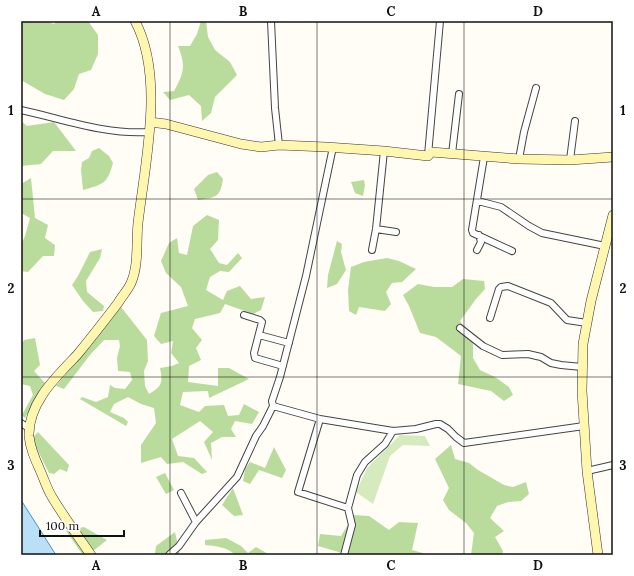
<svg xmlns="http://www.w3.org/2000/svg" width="634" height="576" font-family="Lora,serif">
<rect width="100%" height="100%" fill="#fffdf5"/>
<path fill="#d5ebbd" d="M400 435 425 436 430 446 403 445 390 456 373 504 356 492 367 468Z"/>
<path fill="#b9dc9c" d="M25 21H44L54 24 57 21H88L98 35V54L91 70 79 74 74 89 64 100 45 94 21 80V23Z
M201 21H206L208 37 215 50 230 62 237 75 215 97 211 113 202 121 201 106 189 95 170 100 163 92 174 91C184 73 186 66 178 46H190L197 34Z
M21 121 27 126 54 122 76 151H53L41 164 21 166Z
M99 148 109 156 113 163C107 184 104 184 83 190L81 170 82 162 89 158 92 151Z
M217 172 223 179C220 198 216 197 198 200L194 189 208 175Z
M31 178 35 218 48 225 45 238 55 245 54 256H43L28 272 21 271V245L25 236 30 218 21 213V184Z
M364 180 365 185 363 196 355 193 351 182Z
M207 215 219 220 218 240 210 249 219 263 227 265 238 253 242 258 229 272 220 271 210 277 206 290 223 300 227 291 240 286 251 299 265 297 261 310 253 314 225 304 220 313 195 319 192 328 202 340 196 348 201 360 189 366 188 382 218 386V368H229L249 379 209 398 208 391 183 392 180 405 199 412 205 406 224 405 228 416 239 415 244 404 259 412 252 424 235 421 231 429 236 437H222L211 443 212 460 204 442 213 432 200 421 172 439 178 456 194 458 207 472 202 474 183 462 167 464 161 457 141 463V445L156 423 154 408 141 404 128 397 114 404 110 412 124 418 128 422 126 426 80 399 82 397 96 402 108 397 110 385 115 388 125 389 132 380 130 372 118 371 117 358 120 346 119 340H104L90 355 64 389 56 386 121 307 147 340 148 361 144 371 145 386 149 394C162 386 163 383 160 368L172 366 179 363 171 353 173 341 161 344 154 336 161 313 188 306 181 287 166 273 161 261 169 243 177 238 179 253 187 255 193 226Z
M337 241 342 244 341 252 346 270 337 284 327 288 328 275Z
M102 249 100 258 86 281 87 292 104 306 103 311 93 312 83 301 72 285 78 276 90 252Z
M387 258 399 261 416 269 402 282 392 283 386 292 391 304 385 311 359 307 356 315 349 311 348 290 351 267 364 262Z
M463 279 484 281 485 289 476 299 460 321 473 339V358L480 370 495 377 509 387 513 395 504 401 491 391 458 384 461 356 436 337 420 333 409 306 403 295 418 284 434 287H452Z
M35 338 40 365 34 371 45 383 25 418 22 415 33 395 30 386 21 384V345L24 340Z
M38 432 69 465 67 472 60 469 54 474 49 473 36 447 33 437Z
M451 445 455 459 469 463 478 470 504 485 513 487 526 482 529 494 521 501 508 502 497 506 490 518 504 531 495 537 503 551 502 555H471L474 533 466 523 449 510 443 500 449 488 435 459Z
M274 447 286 470 282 478 259 470 250 484 243 481 245 469 250 462 265 468Z
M165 473 174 490 166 494 156 477Z
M233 488 243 515 234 516 222 505Z
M354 515 369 516 389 530 399 522 418 523 412 550 430 555H349L318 546 320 534 341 536Z
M84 527 107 540 88 555H83L66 531Z
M175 532 180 555H156L155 553 156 546Z
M226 538 241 546 248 553 256 547 270 555H235C228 547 215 546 205 545V540Z"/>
<path fill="#b9e0f7" stroke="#3f96cf" d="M21 500 56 555H21Z"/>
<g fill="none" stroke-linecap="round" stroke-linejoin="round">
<g stroke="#444" stroke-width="8">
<path id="street" d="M271 21 275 108 279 145
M21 110C63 119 105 135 149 132
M452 154 459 94
M428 155 440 21
M484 157 472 230 473 233 512 251
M519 159 524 132 536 88
M570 160 575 121
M478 201 501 207 529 226 542 233 605 246
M376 229 396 232
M372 250 376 229 384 151
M477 250 481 242 479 235
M244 315 260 320 262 322 254 353 255 358 283 366
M490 318 499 289 501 287 508 286 551 303 567 320 587 323
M460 328 483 346 502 355 528 354 541 357 551 363 561 365 582 367
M259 335 289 343
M273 406 320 419 393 431 416 429 436 424H440L448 429 456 437 464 443 584 426
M320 419 298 492 348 508
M21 423 30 429
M587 471 613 465
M181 493 196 522
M169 555 179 546 196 522 237 477 256 436 263 426 273 406 272 401 280 377 306 276 333 147
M344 555 352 525 348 508 357 475 365 462 385 444 393 431"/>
</g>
<g stroke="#333" stroke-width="10">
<path id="secondary" d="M150 122 166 124 241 144 261 147 279 145 326 147 384 151 428 156 431 152 519 159 570 160 613 157
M91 555C78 536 64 517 52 497 47 489 44 479 40 470 35 459 30 448 29 436 28 403 56 377 77 355 91 338 105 320 118 303 122 296 128 290 131 283 139 265 136 242 138 223 145 163 165 77 135 21
M598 555 587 471 582 391 583 344 591 301 613 215"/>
</g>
<use href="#street" stroke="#fff" stroke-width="6"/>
<use href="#secondary" stroke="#fff6b0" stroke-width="9"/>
</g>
<path fill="none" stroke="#111" stroke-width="1" stroke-opacity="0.55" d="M170 21V555M317 21V555M464 21V555M21 199H613M21 377H613"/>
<rect width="634" height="576" fill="none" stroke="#ffffff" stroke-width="44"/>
<path d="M40 530v6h84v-6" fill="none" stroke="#111111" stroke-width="2"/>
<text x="46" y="530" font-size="12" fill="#111111" stroke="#ffffff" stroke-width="3" paint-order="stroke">100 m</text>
<rect x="22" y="22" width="590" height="532" fill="none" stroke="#111" stroke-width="1.5"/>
<g font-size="13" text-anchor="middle" font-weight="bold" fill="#111">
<text x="96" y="16">A</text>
<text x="243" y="16">B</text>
<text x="391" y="16">C</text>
<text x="538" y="16">D</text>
<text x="11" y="115">1</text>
<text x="623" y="115">1</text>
<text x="11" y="293">2</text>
<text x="623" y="293">2</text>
<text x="11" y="470">3</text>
<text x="623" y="470">3</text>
<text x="96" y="570">A</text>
<text x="243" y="570">B</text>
<text x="391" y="570">C</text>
<text x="538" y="570">D</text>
</g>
</svg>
